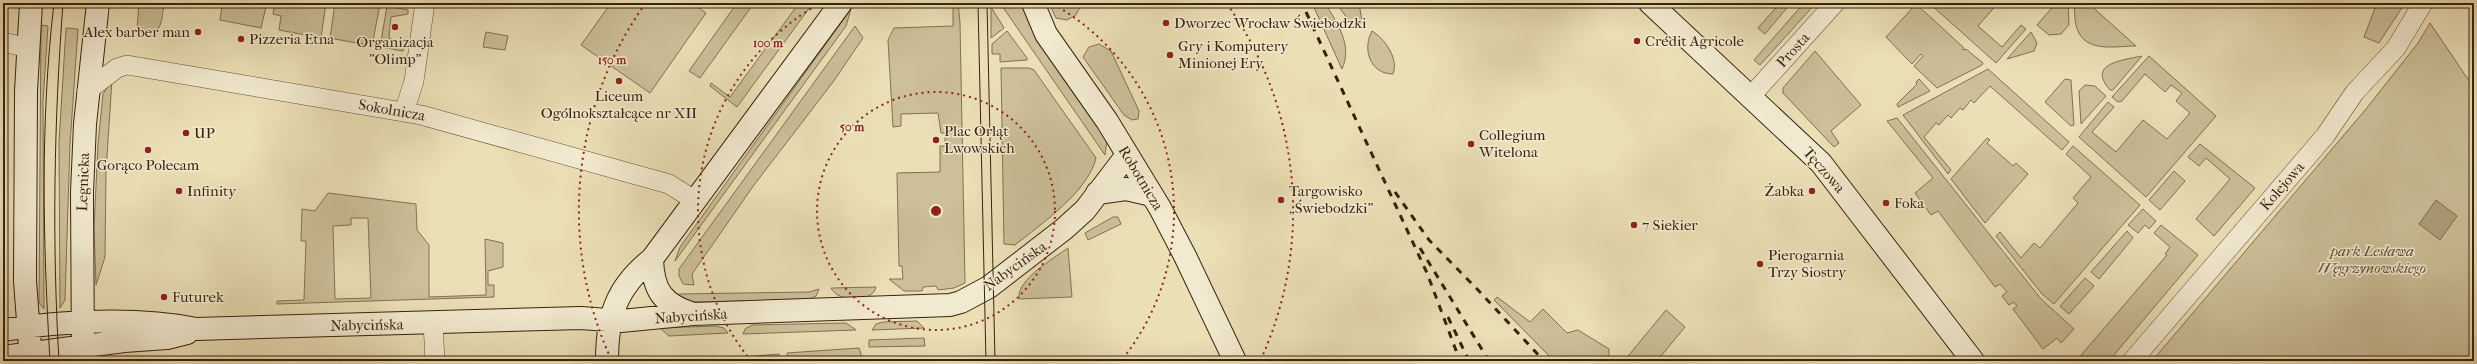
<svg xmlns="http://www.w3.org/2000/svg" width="2477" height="364" font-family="'IM FELL French Canon',serif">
<rect width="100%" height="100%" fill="#ebdfb6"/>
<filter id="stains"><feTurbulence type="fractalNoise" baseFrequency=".005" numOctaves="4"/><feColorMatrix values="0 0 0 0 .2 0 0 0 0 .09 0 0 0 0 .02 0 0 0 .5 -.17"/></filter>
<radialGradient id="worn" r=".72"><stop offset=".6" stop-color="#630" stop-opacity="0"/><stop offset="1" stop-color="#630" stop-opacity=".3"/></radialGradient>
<path fill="#ccbf99" stroke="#827152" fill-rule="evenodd" d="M139 3H164C162 17 163 31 148 36L137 30Z
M215 3H267L261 28 220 20 222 6 214 5Z
M275 3H326L321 38 279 30 281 16 273 14Z
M335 3 380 4 372 46 330 38Z
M611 3H692L706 13 650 93 581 45Z
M737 3H754L700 78 689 71Z
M799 3H813L737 107 710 86 711 83 730 97Z
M953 3H958L960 23 965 283 954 288 938 290 936 286 923 287 922 291H904L889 279H903L902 266H899L897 173 940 172V146H945V133H941L938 113 901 114V126L893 127 888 40 894 28 953 26Z
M1000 3H1025L1107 140 1105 155Z
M1049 3H1082L1076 15 1067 20 1056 18Z
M1312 3H1325C1337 23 1353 45 1342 69Z
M1336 3H1359L1362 21 1360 24 1353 26Z
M1780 3H1791L1765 34 1758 28Z
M1804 3H1816L1760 65 1754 60Z
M1929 3H1998L1978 26 2002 47 2021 25 2026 29 1996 63Z
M2056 3H2068L2069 25 2061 34 2049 35 2037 25Z
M2074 3H2088L2136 46C2117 46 2087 53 2078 31 2074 22 2075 12 2074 3Z
M2377 3H2405L2379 43 2364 37Z
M1916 4 1963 47V50L1966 49 1983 63 1982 65 1937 88 1914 66 1923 56 1921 54 1912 64 1886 37Z
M387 6 408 10V14L391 17 389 38 404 45 403 51 380 47Z
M991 7 1004 28 991 38Z
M851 9 846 26 675 261 680 247Z
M2430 23 2474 88V361H2152L2366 109 2418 43Z
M41 25 48 26 43 102 44 309 39 303Z
M855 26 863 38 833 82 754 185 692 274 694 285 683 284 679 276V269Z
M66 28 78 29 70 144 65 300 60 308 59 142Z
M1007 31 1027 58V60L1000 62V54H992V44Z
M1372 31C1385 39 1399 59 1393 74 1370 74 1362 49 1372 31Z
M486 32 508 36 505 50 483 47Z
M2031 32 2037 43 2034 51 2007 59Z
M1099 44 1111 51 1139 111 1138 119 1132 120 1124 115 1083 57 1089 47Z
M1815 51 1861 105 1831 131 1839 143 1834 147 1783 93V88Z
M2142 56 2113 90H2110C2086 63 2124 60 2142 56Z
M2149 56 2216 116 2146 197 2079 137 2108 102 2114 107 2092 132 2116 152 2143 120 2167 139 2190 113 2176 101 2182 93 2171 85 2165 92 2145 74 2122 101 2118 102 2112 97Z
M1001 68H1029L1034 70 1096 158C1088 192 1041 224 1015 245L1004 244Z
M1988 69 2069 142 2062 150 1990 86 1974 103 1971 100 1963 110 1960 108 1951 118 1948 115 1939 125 1936 123 1924 137 1951 170 1948 174 1903 115Z
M1919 79 1930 91 1898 107 1897 104 1917 84 1916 82Z
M2065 79 2071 80 2074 125 2071 126 2045 102Z
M112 80 106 171 105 257 96 285 94 228 98 144 103 94Z
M2085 85 2095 86 2106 96 2081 124 2079 91Z
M1897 118 2041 299 2074 329 2061 343 2057 338 2043 349 2013 309 2017 306 2014 302 2009 305 2002 296 2007 292 2000 284 1995 287 1938 211 1931 215 1915 193 1933 178 1887 121Z
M1987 138 1990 140 1987 143 2013 166 2016 163 2028 174 1985 223 1951 179Z
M2200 144 2255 188 2214 236 2196 219 2230 179 2206 158 2199 166 2188 157Z
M2073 146 2140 205 2054 304 2042 294 1996 236 2000 232 2021 258 2034 243 2040 248 2078 203 2073 198 2091 177 2066 154Z
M2174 171 2185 181 2160 210 2149 200Z
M328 193 416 204 417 230 429 245V297L486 295 485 239 503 243V267L488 271V285H494V297L277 304V301L304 300 306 241H301L302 209 315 211ZM351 218H368L371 298 335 299 333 226 351 225Z
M2143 209 2156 221 2149 229 2145 225 2138 233 2128 225Z
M1113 217H1118L1121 224 1088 240 1085 233Z
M2161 225 2198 255 2109 361H2076L2167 255 2165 254 2170 247 2154 233Z
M2127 231 2133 238 2099 279 2091 272Z
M1068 248 1072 297 1019 299C1016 280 1054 258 1068 248Z
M2085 278 2094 286 2069 314 2060 306Z
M876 287C873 303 838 303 831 288Z
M819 289 816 296 808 300 688 302 676 296 680 294 809 292Z
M1497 297 1530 322 1543 309 1567 333 1578 330 1609 349V361H1554L1494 300Z
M1666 310 1685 327 1657 361H1624Z
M917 321 924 328 872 330 876 324 883 322Z
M846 323 856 330 743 334 745 329 752 325Z
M716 326 724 328 728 333 669 336 660 328Z
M924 338 925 346 869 347V340Z
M859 348 863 361H788L787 353Z
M779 354 780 361H743V357Z"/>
<path fill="#ae9f7c" stroke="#7e6d4f" d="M2436 200 2457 216 2440 240 2419 224Z"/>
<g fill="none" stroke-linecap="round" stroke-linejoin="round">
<g stroke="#645236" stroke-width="20">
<path id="street" d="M3 42 28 48
M87 91 117 68 127 65 421 115 669 184 694 200
M1751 96 1835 3
M404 112 414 81 425 3
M433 322 435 361
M2132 361 2325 136 2355 92 2396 48 2423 3"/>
</g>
<g stroke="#37230c" stroke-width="24">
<path id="secondary" d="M1033 3 1046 34 1107 121 1160 208 1185 256 1235 361
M1650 3 1821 163 1973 361
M1097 193 1126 189 1152 195
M652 259C653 291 663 304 693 314
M3 330C62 321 138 317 196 329L581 318 621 321 693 314 950 305 961 302 989 287 1064 229 1085 210 1127 155
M3 357 124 341 167 338 187 333
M31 361 25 281 26 91 31 3
M83 361 82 192 85 124 98 3
M607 361C607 317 616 287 652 259L841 3"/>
</g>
<use href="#street" stroke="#f2ead0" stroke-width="19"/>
<use href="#secondary" stroke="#f2ead0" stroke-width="22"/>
<path stroke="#37230c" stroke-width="1" d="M978 3 986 361
M987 3 995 361
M50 361C43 242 40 122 54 3
M59 361C52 242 54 122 63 3"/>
<path stroke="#37230c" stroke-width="3" stroke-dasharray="7 7" stroke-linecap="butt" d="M1306 12 1427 273 1460 361
M1395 192 1429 240 1479 291 1544 361
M1420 248 1489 361
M1448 317 1469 361"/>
</g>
<g fill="none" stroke="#8f2418" stroke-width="2" stroke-dasharray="2 4">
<circle cx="936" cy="211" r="119"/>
<path d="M751 361A238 238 0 0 1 819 4M1053 4A238 238 0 0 1 1121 361"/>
<path d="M611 359A357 357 0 0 1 645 4M1227 4A357 357 0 0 1 1261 359"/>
</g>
<g fill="#8f2418" stroke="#f2ead0" stroke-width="1.5">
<circle cx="1166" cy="23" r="4"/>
<circle cx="395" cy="27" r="4"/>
<circle cx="198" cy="32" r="4"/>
<circle cx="241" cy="39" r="4"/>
<circle cx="1637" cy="41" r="4"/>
<circle cx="1170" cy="55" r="4"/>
<circle cx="619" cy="81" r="4"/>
<circle cx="186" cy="133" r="4"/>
<circle cx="936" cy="140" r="4"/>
<circle cx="1471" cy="144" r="4"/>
<circle cx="148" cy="150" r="4"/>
<circle cx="179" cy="191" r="4"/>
<circle cx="1812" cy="191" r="4"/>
<circle cx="1281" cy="200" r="4"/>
<circle cx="1886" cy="203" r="4"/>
<circle cx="1634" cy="225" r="4"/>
<circle cx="1760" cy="264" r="4"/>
<circle cx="164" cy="297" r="4"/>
</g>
<g text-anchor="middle" stroke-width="3" stroke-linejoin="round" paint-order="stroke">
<g font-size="15" fill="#37230c" stroke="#f2ead0" text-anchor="start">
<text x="1174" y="28">Dworzec Wrocław Świebodzki</text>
<text x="190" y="37" text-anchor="end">Alex barber man</text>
<text x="249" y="44">Pizzeria Etna</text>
<text x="1645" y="46">Crédit Agricole</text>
<text x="395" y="47" text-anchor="middle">Organizacja<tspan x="395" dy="17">"Olimp"</tspan></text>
<text x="1178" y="51">Gry i Komputery<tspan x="1178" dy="17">Minionej Ery</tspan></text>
<text x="619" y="101" text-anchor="middle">Liceum<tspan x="619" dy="17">Ogólnokształcące nr XII</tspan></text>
<text x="944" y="136">Plac Orląt<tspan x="944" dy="17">Lwowskich</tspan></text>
<text x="194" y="138">UP</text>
<text x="1479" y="140">Collegium<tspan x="1479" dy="17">Witelona</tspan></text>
<text x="148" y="170" text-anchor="middle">Gorąco Polecam</text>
<text x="187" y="196">Infinity</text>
<text x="1289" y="196">Targowisko<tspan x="1289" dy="17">„Świebodzki”</tspan></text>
<text x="1804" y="196" text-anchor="end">Żabka</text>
<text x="1894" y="208">Foka</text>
<text x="1642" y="230">7 Siekier</text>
<text x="1768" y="260">Pierogarnia<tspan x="1768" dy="17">Trzy Siostry</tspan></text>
<text x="172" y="302">Futurek</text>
</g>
<g font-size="15" fill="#37230c" stroke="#f2ead0">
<text transform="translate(1793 50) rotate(-48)" y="5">Prosta</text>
<text transform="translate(392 110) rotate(10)" y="5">Sokolnicza</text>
<text transform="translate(1824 170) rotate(49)" y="5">Tęczowa</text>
<text transform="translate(1141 178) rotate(59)" y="5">Robotnicza</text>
<text transform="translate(83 182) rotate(-88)" y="5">Legnicka</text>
<text transform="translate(2282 186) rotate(-49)" y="5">Kolejowa</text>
<text transform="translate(1015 266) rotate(-36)" y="5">Nabycińska</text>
<text transform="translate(691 316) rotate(-4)" y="5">Nabycińska</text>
<text transform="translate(367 325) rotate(-1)" y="5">Nabycińska</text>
</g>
<g font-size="15" font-style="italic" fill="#5c4a2f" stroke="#f2ead0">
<text x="2372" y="256">park Lesława<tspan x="2372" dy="17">Węgrzynowskiego</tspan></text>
</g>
</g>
<circle cx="936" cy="211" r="6" fill="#8f2418" stroke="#f2ead0" stroke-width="2"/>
<g font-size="12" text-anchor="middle" font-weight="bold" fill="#8f2418" stroke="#f2ead0" stroke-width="3" stroke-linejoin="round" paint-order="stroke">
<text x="768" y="47">100 m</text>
<text x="612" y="64">150 m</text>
<text x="852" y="131">50 m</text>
</g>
<rect width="2477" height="364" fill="none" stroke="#ebdfb6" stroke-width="16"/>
<rect x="4" y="4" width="2469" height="356" fill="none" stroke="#37230c" stroke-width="2"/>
<rect x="8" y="8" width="2461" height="348" fill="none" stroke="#37230c"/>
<rect width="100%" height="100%" filter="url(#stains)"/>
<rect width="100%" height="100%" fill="url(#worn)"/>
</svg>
